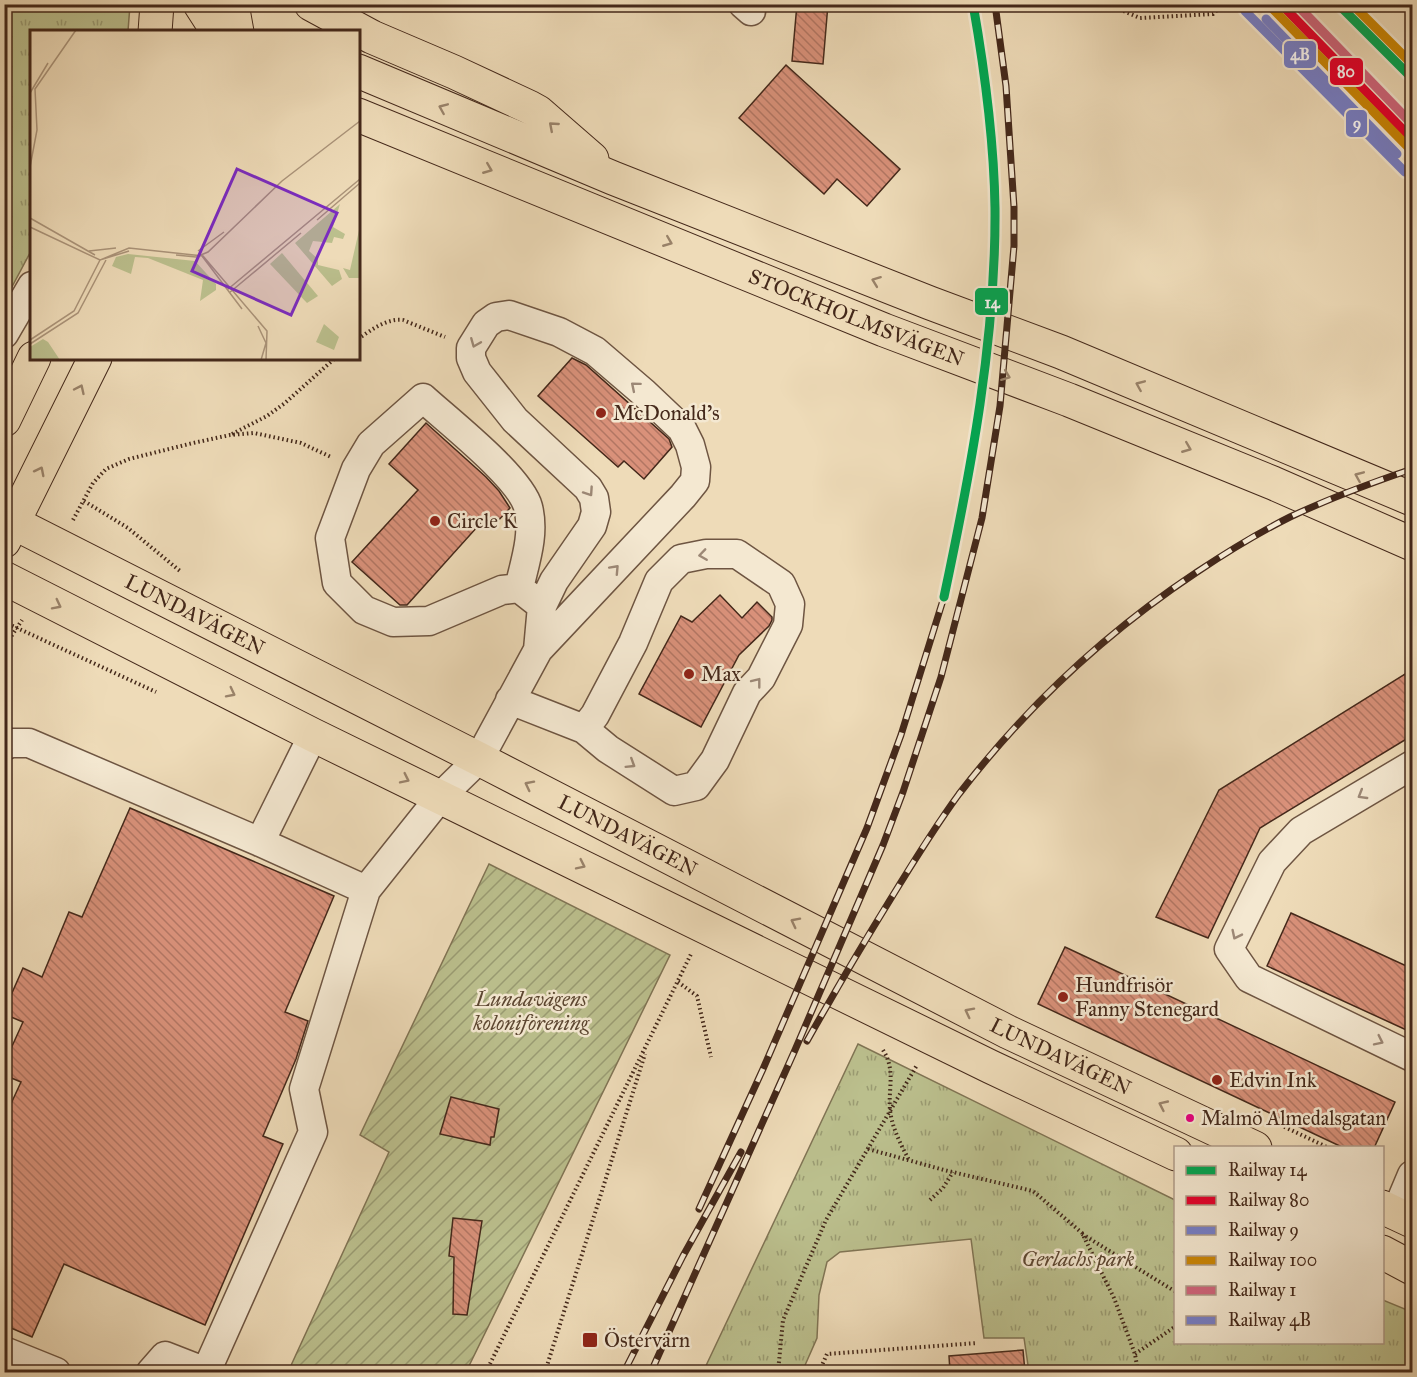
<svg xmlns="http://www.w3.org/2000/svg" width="1417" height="1377" font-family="'IM FELL Great Primer',serif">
<defs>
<pattern id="grass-tufts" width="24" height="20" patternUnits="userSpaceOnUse" patternTransform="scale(1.5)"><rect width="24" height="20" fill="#bbbf8d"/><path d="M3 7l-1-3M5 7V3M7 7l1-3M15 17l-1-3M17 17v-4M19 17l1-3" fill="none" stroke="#9a9b72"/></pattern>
<pattern id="garden-furrows" width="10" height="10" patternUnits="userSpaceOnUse" patternTransform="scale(1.5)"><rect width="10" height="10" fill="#bbbf8d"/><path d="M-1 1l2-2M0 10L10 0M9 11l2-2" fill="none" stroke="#9a9b72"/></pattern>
<pattern id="building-back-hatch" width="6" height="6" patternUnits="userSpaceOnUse" patternTransform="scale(1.5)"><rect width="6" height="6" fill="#d9917a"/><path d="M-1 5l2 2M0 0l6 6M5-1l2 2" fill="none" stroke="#b27663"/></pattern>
</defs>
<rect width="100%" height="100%" fill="#eedbb8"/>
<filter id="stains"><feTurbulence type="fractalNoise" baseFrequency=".00333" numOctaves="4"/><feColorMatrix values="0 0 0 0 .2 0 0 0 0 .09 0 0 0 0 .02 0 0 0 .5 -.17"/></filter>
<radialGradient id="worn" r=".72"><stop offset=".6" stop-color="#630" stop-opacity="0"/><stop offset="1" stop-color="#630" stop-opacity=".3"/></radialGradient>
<path fill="url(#grass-tufts)" stroke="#807454" stroke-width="1.5" d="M5 4 130 5 128 31 32 32 31 251 5 300Z
M858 1044 1175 1200 1176 1342H1382L1383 1300 1412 1312V1372H1029L1024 1338H984L971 1239 840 1252 827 1262 819 1295 817 1338 802 1372H703Z"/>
<path fill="url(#garden-furrows)" stroke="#807454" stroke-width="1.5" d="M489 864 670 955 466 1372H288L389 1152 360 1135Z"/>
<path fill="url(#building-back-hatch)" stroke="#44281a" stroke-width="1.5" d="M797 4H828L823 64 792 61Z
M786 65 900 169 867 206 837 179 824 194 739 118Z
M572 358 586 365 669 439 672 447 644 479 624 461 618 467 538 396Z
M426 423 486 477 499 491 510 508 495 524 487 516 407 605H400L352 562 418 490 389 464Z
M720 595 742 618 757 602 772 617V620L769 626 739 655 701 727 639 694 681 616 692 622Z
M1413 669V735L1260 828 1208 938 1156 917 1219 790Z
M130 808 334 896 285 1012 308 1021 296 1059 263 1136 283 1144 205 1325 64 1264 32 1337 4 1325V1119L21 1082 4 1075V1064L23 1022 4 1014V1011L23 968 42 977 69 912 82 917Z
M1291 913 1413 969V1033L1267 966Z
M1065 947 1395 1102 1374 1148H1344L1038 1004Z
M451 1097 499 1109 494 1137H491L490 1145 440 1134Z
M453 1218 482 1221 467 1315 453 1314 454 1257 449 1256Z
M1023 1350 1025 1372H950L949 1356Z"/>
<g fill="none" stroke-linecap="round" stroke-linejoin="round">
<g stroke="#6e5542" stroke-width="31">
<path id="minor" d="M743 4 751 11
M4 334 32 286
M519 588 502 590 429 621 393 622 364 610 337 583 330 538 356 469 371 444 423 398C447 420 520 477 528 507 535 534 525 562 519 588L542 606
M510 700 584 729 608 749 674 791 696 786 715 760 747 693 761 678 788 625 790 604 781 584 737 554H706L681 559 659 581 633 643 595 715 584 729
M4 746 11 743H29L260 842 366 890 441 796 479 759 538 650 683 496 695 481 696 467 690 445 682 429 644 393 595 351 559 332 509 315 496 317 486 324 471 348V358L477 372 515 420 588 488 594 498 596 512 592 526 554 581 542 606 538 650
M1412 765 1301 831 1272 862 1229 949 1249 978 1412 1057
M260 842 313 735
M1396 1213 1412 1175
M4 1351 56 1372
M151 1372 165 1356 206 1372
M206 1372 313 1132 304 1089 366 890"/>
</g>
<g stroke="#44281a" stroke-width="35">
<g id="major">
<path d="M232 4 237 32"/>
<path d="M155 32 157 4"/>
<path d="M4 420 34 358"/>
<path id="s1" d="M4 518 479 759 1008 1032 1255 1148"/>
<path d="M4 541 95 358"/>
<path d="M4 578 313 735 991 1067 1176 1154"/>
<path d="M1382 1207 1412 1221"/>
<path d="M1382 1252 1412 1268"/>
</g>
</g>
<g stroke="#44281a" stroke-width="35">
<g id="highway">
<path d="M200 4 218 32"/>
<path d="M311 4 372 37 454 72 529 107 538 112 592 159"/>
<path d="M358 71 613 178 930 303 1061 352 1412 499"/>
<path id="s2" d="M358 115 884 330 1069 400 1273 483 1412 544"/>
</g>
</g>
<path stroke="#44281a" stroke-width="4" stroke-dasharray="1.5 3" stroke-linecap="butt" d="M1107 4 1140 18 1213 14 1223 4
M358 339C371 330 387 318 403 320L445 337
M232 434 267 416 285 403 335 358
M84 501 128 528 180 571
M73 520 93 483 106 469 129 459 193 443 230 435 254 433 301 443 331 457
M4 622 156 692
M4 647 22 620
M678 982 697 996 711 1057
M883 1050C896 1070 888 1089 890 1110 892 1128 901 1145 909 1160
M1272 1121 1329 1148
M868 1149 944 1170 1033 1191 1082 1233 1114 1298 1135 1354 1138 1372
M930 1200 943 1188 953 1172
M1082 1234 1176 1292
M1135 1354 1176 1326
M486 1372 692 952
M545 1372 645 1054
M778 1372 783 1320 826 1220 917 1065
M819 1372 827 1354 977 1343"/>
<use href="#minor" stroke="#f4e8d1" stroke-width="28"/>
<use href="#major" stroke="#eedbb8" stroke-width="33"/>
<use href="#highway" stroke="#eedbb8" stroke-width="33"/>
<g stroke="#44281a" stroke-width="7">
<path id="rail" d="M807 1041C834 993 861 947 890 900 912 864 934 828 959 794 1026 707 1105 633 1197 572 1227 552 1258 533 1290 517 1330 498 1371 483 1412 469
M699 1209 763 1069 867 828 901 735 944 597
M627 1366 683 1256 741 1152
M651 1372 795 1050 883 845 903 792 941 677 982 518 1000 406 1014 246V207L1006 86 995 4"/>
</g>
<use href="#rail" stroke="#f4e8d1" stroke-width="4.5" stroke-dasharray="14" stroke-linecap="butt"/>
<g stroke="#f4e8d1" stroke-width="14">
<path id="rail-1" d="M1338 4 1412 78
M944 597C971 470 996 339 995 208 994 140 985 72 973 4"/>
</g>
<g stroke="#f4e8d1" stroke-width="14">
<path id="rail-2" d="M1281 4 1412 139"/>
</g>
<g stroke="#f4e8d1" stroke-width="14">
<path id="rail-3" d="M1245 11 1405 172"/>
</g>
<g stroke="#f4e8d1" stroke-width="14">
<path id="rail-4" d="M1268 4 1412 151
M1352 4 1412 64"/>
</g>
<g stroke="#f4e8d1" stroke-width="14">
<path id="rail-5" d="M1296 4 1412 124"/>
</g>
<g stroke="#f4e8d1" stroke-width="14">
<path id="rail-6" d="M1266 19 1397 154"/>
</g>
<use href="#rail-1" stroke="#00a651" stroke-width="9"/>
<use href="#rail-2" stroke="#e4002b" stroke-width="9"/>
<use href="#rail-3" stroke="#767fc8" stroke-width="9"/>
<use href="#rail-4" stroke="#ca8606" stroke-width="9"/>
<use href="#rail-5" stroke="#cf657c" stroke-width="9"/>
<use href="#rail-6" stroke="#767fc8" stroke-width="9"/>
</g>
<defs><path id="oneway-chevron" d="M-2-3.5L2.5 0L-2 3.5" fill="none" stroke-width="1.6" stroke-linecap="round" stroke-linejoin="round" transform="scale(1.5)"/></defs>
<g stroke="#998269">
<use href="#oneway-chevron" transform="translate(443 108) rotate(-157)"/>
<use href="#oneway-chevron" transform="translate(553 126) rotate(-139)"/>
<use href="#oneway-chevron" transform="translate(488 169) rotate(22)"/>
<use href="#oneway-chevron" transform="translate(668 242) rotate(22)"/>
<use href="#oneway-chevron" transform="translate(876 281) rotate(-159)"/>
<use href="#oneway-chevron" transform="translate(1006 376) rotate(21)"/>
<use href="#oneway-chevron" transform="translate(1140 385) rotate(-157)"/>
<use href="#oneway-chevron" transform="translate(80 389) rotate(-65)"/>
<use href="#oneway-chevron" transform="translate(1187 448) rotate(22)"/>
<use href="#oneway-chevron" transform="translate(40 471) rotate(-63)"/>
<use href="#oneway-chevron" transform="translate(1359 476) rotate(-157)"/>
<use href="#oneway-chevron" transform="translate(57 605) rotate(27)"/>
<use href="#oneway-chevron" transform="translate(231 693) rotate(27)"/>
<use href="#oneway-chevron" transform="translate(405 779) rotate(26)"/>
<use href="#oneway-chevron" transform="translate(529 785) rotate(-153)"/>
<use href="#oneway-chevron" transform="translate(581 865) rotate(26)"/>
<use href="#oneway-chevron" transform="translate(795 922) rotate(-153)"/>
<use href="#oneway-chevron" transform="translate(969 1012) rotate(-153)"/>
<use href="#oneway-chevron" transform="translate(1163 1105) rotate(-155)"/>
</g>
<g stroke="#9c8876">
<use href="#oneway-chevron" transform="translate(475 343) rotate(112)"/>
<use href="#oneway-chevron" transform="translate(635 386) rotate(-140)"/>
<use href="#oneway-chevron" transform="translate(589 492) rotate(56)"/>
<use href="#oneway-chevron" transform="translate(703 555) rotate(172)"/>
<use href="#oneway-chevron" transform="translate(615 569) rotate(-47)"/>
<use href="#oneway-chevron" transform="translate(757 682) rotate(-52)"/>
<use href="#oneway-chevron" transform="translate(631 764) rotate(32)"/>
<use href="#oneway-chevron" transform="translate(1362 795) rotate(149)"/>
<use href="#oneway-chevron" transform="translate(1236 935) rotate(116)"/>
<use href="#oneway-chevron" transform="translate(1379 1041) rotate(26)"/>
</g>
<g fill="#8f2418" stroke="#f4e8d1" stroke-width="2">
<circle cx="601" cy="413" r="6"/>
<circle cx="435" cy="521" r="6"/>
<circle cx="689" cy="674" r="6"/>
<circle cx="1063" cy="997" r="6"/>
<circle cx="1217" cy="1080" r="6"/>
<rect x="582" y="1332" width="16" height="16" rx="3"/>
</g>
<circle fill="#e5007d" stroke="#f4e8d1" stroke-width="2" cx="1190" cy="1118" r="5"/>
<g text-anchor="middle" stroke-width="5" stroke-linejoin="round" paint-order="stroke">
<g font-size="20" fill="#44281a" stroke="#f4e8d1" text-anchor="start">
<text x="1201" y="1125">Malmö Almedalsgatan</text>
</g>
<g font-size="21" fill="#44281a" stroke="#f4e8d1">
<text dy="7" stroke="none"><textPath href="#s2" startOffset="538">STOCKHOLMSVÄGEN</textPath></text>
<text dy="7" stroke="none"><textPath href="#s1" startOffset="214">LUNDAVÄGEN</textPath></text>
<text dy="7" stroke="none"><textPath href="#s1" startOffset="700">LUNDAVÄGEN</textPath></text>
<text dy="7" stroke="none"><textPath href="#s1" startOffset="1186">LUNDAVÄGEN</textPath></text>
</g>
<g font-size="21" fill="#44281a" stroke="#f4e8d1" text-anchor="start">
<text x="613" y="420">McDonald's</text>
<text x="447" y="528">Circle K</text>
<text x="701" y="681">Max</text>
<text x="1075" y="992">Hundfrisör<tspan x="1075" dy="24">Fanny Stenegard</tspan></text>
<text x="1229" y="1087">Edvin Ink</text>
<text x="604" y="1347">Östervärn</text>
</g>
<g font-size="21" font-style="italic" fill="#5c4631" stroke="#f4e8d1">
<text x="531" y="1006">Lundavägens<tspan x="531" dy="24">koloniförening</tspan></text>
<text x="1078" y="1266">Gerlachs park</text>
</g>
</g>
<g transform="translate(30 30)">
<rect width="330" height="330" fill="#eedbb8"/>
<path d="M310 174 303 197 315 204 313 209 304 207 302 213 283 211 279 221 288 229V235L309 240 312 249 302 256 265 213ZM330 196V248H319L313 238 320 240ZM98 224 165 231 186 254V260L170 271 173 250 118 228 105 227 101 244 82 236 86 227ZM294 294 309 307 304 320 286 312ZM13 309 18 312 30 330H0V317Z" fill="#bbbf8d"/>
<path d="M252 223 288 266 277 273 240 234Z" fill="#bbbf8d"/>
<path fill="none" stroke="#aa9379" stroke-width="1.5" d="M0 63 18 33M0 70V110M0 137 7 100 5 59 46 0M0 188 65 225M287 190 330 153M0 197 70 230 99 221M59 221 86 218M168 221 194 202M146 225 166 227M172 226 212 279M166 227 178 222 252 151 330 91M197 260 330 149M199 263 271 203M228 296 236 313 231 330M0 310 44 281 70 230 99 218 173 226 237 301 236 330M0 314 48 283 76 230"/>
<path fill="#7b2cbf" fill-opacity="0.15" stroke="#7b2cbf" stroke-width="3" d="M207 139 307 183 261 285 162 241Z"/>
<rect width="330" height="330" fill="none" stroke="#44281a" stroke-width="3"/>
</g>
<g stroke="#f4e8d1" stroke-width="2">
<rect x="1283" y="40" width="34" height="29" rx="6" fill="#767fc8"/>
<rect x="1329" y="57" width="35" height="29" rx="6" fill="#e4002b"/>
<rect x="1345" y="109" width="23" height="29" rx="6" fill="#767fc8"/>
<rect x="974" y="287" width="35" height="29" rx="6" fill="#00a651"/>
</g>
<g font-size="16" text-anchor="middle" font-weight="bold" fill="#fff">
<text x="1300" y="60">4B</text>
<text x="1346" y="77">80</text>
<text x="1357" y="129">9</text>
<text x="992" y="308">14</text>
</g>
<rect width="1417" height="1377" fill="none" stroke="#eedbb8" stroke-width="24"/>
<rect x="6" y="6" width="1405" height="1365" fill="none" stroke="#44281a" stroke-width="3"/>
<rect x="12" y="12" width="1393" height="1353" fill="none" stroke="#44281a" stroke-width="1.5"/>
<rect x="1174" y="1146" width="210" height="198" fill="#f4e8d1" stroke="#ae9b88" stroke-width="1.5"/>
<rect x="1186" y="1166" width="30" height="9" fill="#00a651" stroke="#ae9b88" stroke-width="1.5"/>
<text x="1228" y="1176" font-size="18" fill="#44281a">Railway 14</text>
<rect x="1186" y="1196" width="30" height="9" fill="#e4002b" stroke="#ae9b88" stroke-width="1.5"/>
<text x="1228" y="1206" font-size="18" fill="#44281a">Railway 80</text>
<rect x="1186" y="1226" width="30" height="9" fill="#767fc8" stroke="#ae9b88" stroke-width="1.5"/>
<text x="1228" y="1236" font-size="18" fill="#44281a">Railway 9</text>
<rect x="1186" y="1256" width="30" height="9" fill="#ca8606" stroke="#ae9b88" stroke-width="1.5"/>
<text x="1228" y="1266" font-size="18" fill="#44281a">Railway 100</text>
<rect x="1186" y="1286" width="30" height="9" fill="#cf657c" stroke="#ae9b88" stroke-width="1.5"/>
<text x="1228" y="1296" font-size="18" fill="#44281a">Railway 1</text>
<rect x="1186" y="1316" width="30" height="9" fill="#767fc8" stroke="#ae9b88" stroke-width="1.5"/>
<text x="1228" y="1326" font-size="18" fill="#44281a">Railway 4B</text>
<rect width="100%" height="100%" filter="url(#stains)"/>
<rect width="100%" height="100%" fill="url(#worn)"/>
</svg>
